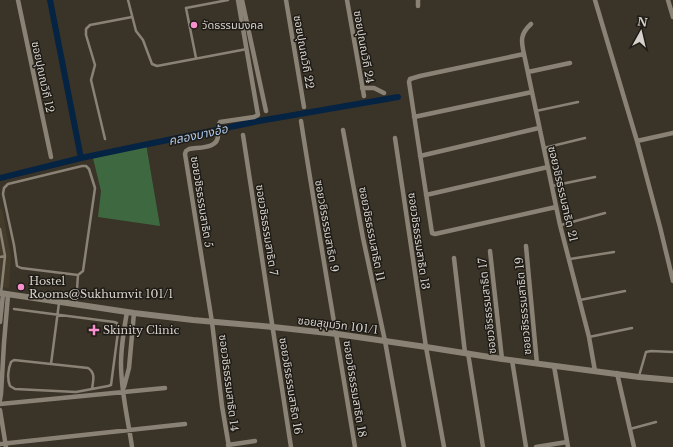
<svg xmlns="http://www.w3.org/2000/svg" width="673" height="447" font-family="'Libre Baskerville','Noto Sans Thai',serif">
<rect width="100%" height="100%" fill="#3a3327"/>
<path fill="#453b2a" d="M2 208 11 256 9 288 0 287V209Z"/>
<path fill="#3e6940" d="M146 144 160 226 98 217 101 191 92 154Z"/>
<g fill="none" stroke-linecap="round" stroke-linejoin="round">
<path stroke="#052343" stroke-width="6" d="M50 0 81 158
M0 178 81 158 259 121 398 97"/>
<path stroke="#8a8275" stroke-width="2.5" d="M128 0 136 31 143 40 152 64 157 66 247 49
M196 58 186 8 228 0
M536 111 578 102
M105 139 91 80 95 65 86 35V29L90 25 132 17
M544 148 585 138
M552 186 595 177
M561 225 605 213
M0 229 5 256 1 293
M0 257 5 256
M570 259 614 252
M580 300 625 291
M76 304 78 275 21 268 17 266 14 245 3 194 4 188 8 184 82 166H86L89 169 95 188 83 271 78 275
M14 309 114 322 117 323 118 332 111 385 108 386 92 389
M589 337 632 328
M51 364 14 360 11 362C8 369 7 379 10 386L15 389 76 392 92 389C93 381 96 373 88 368L51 364 59 303
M639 376 646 352 651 351 673 352
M630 429 656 422"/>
<path stroke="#8a8275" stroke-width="4.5" d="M18 0 51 157
M242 0 266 111
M286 0 304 107
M347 0 364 96
M595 0 637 141 660 227 673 281
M668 0 673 17
M418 6V0
M531 24C520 34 521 41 524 54L560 225 589 337 595 371
M524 54 420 76 410 79 409 82 432 233 435 234 556 207
M528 72 570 63
M362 88H374L384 93
M414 117 532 92
M301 121C318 230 337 338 355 447
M343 130 363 238 385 341 404 447
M243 135 291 447
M395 138 426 347 444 447
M637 141 673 133
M420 156 539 128
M426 195 548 167
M526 246 537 364
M490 251 502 359
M454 258 465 353
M127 312C124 329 121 346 121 364 121 392 128 419 132 447
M0 322 3 294
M468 353 483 447
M512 360 526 447
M554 366 568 447
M617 373 634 447
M124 387 129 368 134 313
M0 400 1 394 4 343 8 295
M0 404 165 388
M0 410 6 447
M0 444 185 424
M228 445 255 441
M229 447 222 406 212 322 185 154 186 151 189 149C200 147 219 149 218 134 218 130 217 126 220 122L254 117 258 115 238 0
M536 447 567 442"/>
<path stroke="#8a8275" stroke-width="6" d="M0 293 134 313 193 320 273 327 337 334 426 347 502 359 639 377 673 380"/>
</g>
<g fill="#f690cf" stroke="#1e1b16" stroke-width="1.5">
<circle cx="194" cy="25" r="4"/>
<circle cx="21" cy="287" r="4"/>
<path d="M92 324h4v4h4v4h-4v4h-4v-4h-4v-4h4z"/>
</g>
<g text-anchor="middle" stroke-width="3" stroke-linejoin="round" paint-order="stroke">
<g font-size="11" fill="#d6d1ca" stroke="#1e1b16" text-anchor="start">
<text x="202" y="29">วัดธรรมมงคล</text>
<text x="29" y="285">Hostel<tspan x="29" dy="13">Rooms@Sukhumvit 101/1</tspan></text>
<text x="103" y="334">Skinity Clinic</text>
</g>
<g font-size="11" fill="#d6d1ca" stroke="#1e1b16">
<text transform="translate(364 47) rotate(80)" y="4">ซอยปุณณวิถี 24</text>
<text transform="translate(304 52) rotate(80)" y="4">ซอยปุณณวิถี 22</text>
<text transform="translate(43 77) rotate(78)" y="4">ซอยปุณณวิถี 12</text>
<text transform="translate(563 194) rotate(77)" y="4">ซอยวชิรธรรมสาธิต 21</text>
<text transform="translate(202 202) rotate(81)" y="4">ซอยวชิรธรรมสาธิต 5</text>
<text transform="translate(327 226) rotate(80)" y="4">ซอยวชิรธรรมสาธิต 9</text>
<text transform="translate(267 230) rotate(81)" y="4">ซอยวชิรธรรมสาธิต 7</text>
<text transform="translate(372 234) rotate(79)" y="4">ซอยวชิรธรรมสาธิต 11</text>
<text transform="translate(419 241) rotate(82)" y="4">ซอยวชิรธรรมสาธิต 13</text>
<text transform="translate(487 306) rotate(-96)" y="4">ซอยวชิรธรรมสาธิต 17</text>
<text transform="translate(523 306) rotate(-95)" y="4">ซอยวชิรธรรมสาธิต 19</text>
<text transform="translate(338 325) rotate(7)" y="4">ซอยสุขุมวิท 101/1</text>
<text transform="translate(229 383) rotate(83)" y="4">ซอยวชิรธรรมสาธิต 14</text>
<text transform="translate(291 386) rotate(81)" y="4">ซอยวชิรธรรมสาธิต 16</text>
<text transform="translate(355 389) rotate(81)" y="4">ซอยวชิรธรรมสาธิต 18</text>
</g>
<g font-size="12" font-style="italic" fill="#adcaed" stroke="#1e1b16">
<text transform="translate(198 135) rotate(-12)" y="4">คลองบางอ้อ</text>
</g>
</g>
<g transform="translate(641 32) rotate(8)" stroke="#1e1b16" stroke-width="3" paint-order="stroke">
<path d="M0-3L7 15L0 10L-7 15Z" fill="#d6d1ca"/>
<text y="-6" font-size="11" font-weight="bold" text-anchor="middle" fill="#d6d1ca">N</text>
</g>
</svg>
